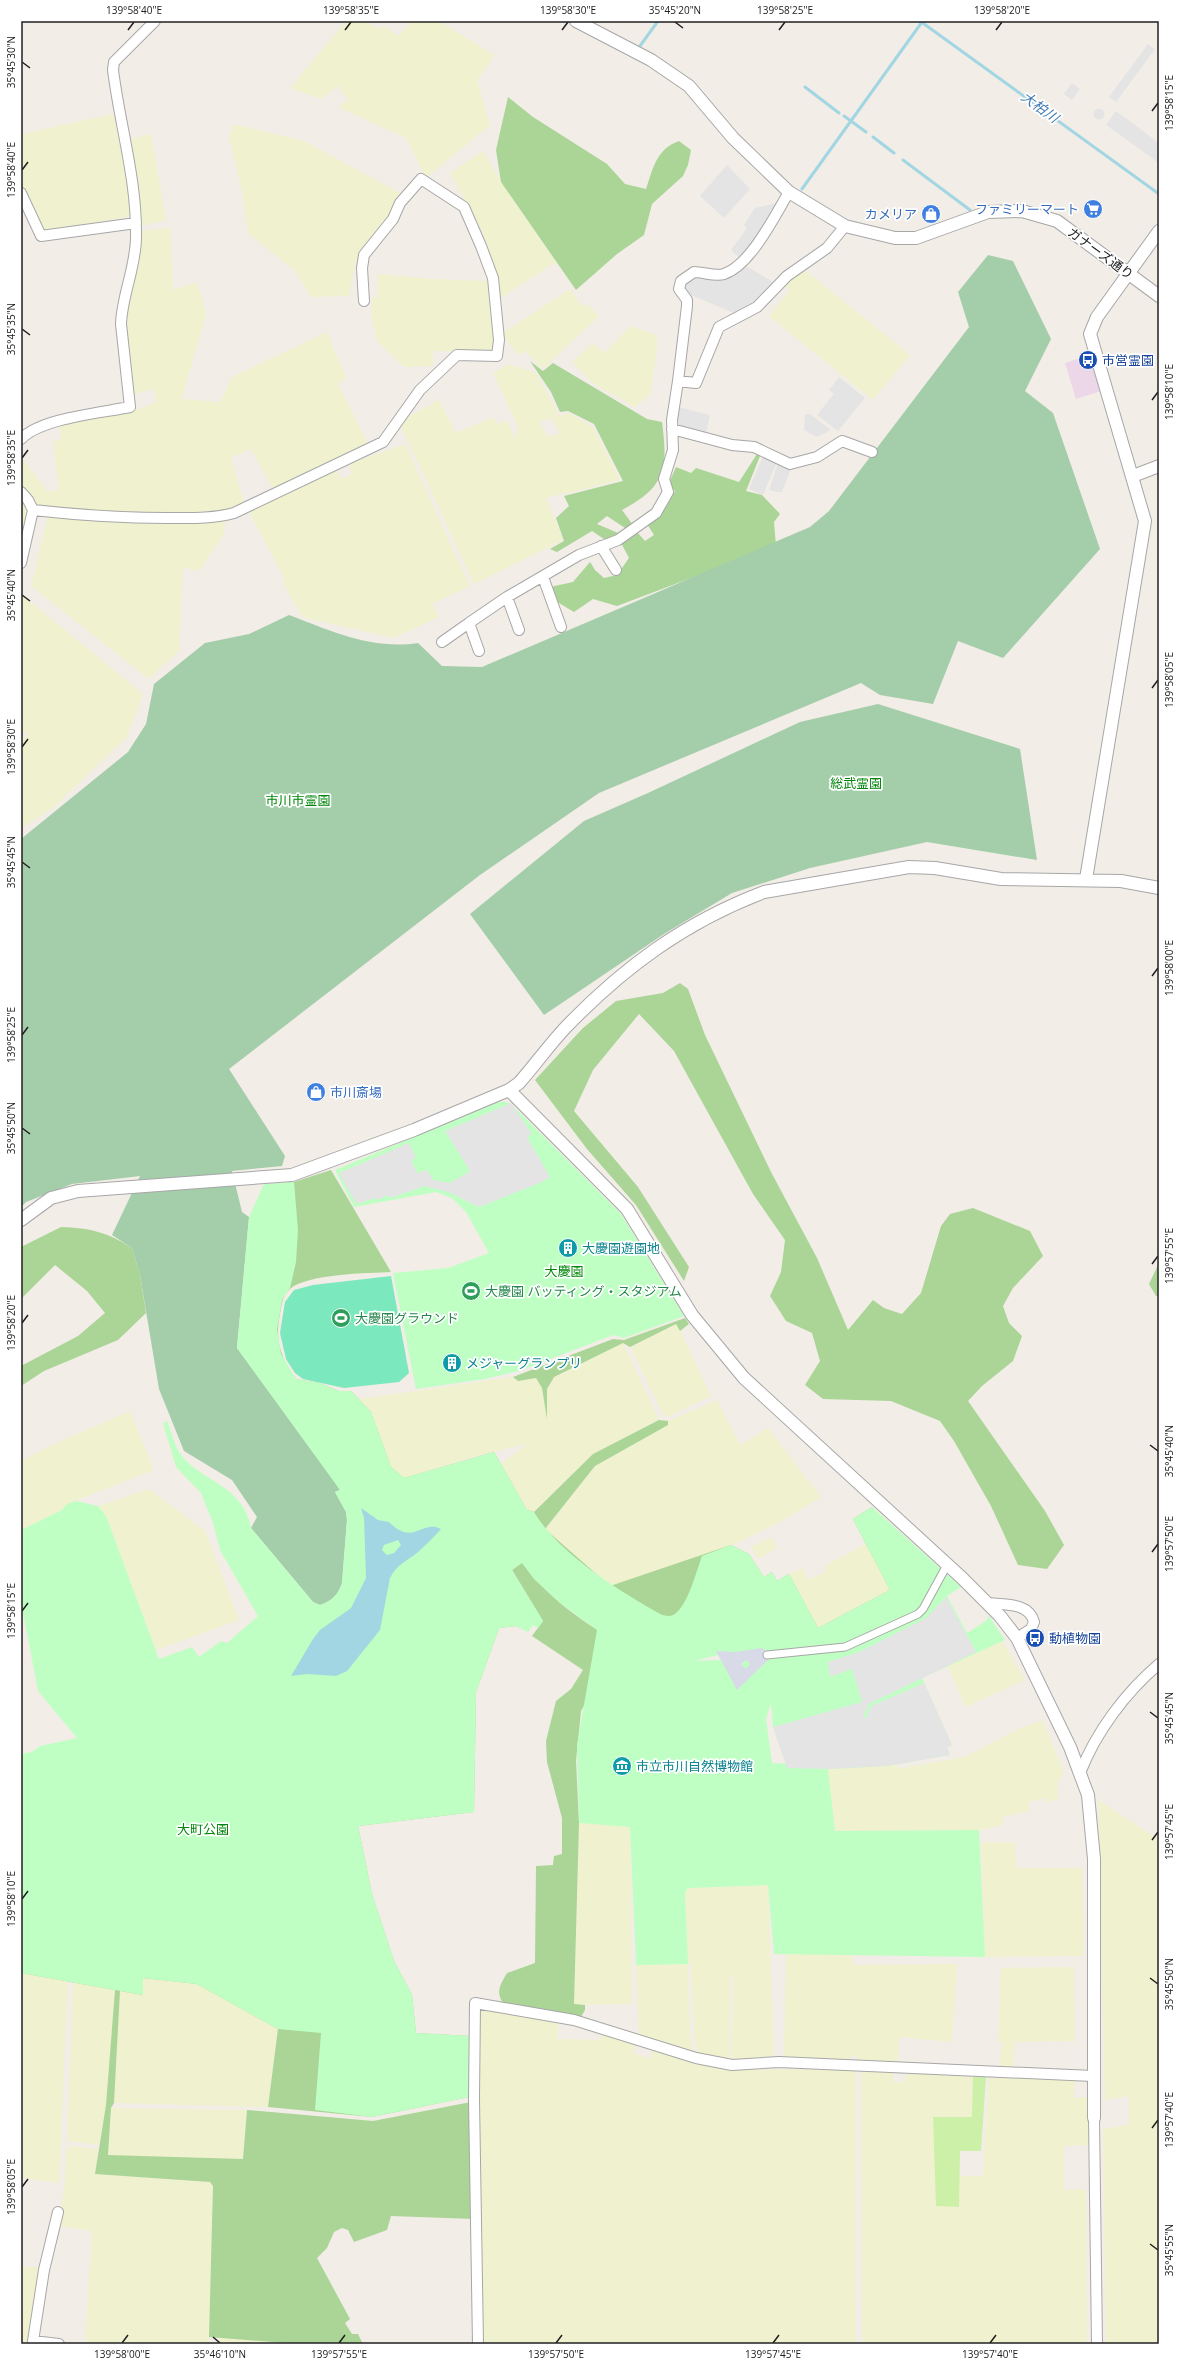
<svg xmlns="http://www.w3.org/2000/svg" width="1180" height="2365" font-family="'Open Sans','Noto Sans JP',sans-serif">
<rect width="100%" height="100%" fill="#f2ede6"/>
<path fill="#ebd7e8" d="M1090 355 1101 391 1076 399 1065 363Z"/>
<path fill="#f0f2cf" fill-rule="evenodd" d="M346 21H366L377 29 384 26 398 36 412 21H439L494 55 477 81 490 125 426 178 406 138 338 107 348 100 338 86 321 99 290 88Z
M113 114 123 158 131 216 45 232 21 183V134Z
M233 124 304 141 402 194 391 209 388 219 356 260 349 296 311 297 294 270 248 233 243 195 229 137Z
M151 134 166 220 142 226 131 139Z
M483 151 501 182 556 262 499 299 481 239 485 236 450 173Z
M170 228 173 290 197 282 206 313 182 399 220 402 232 377 327 332 346 378 338 384 369 446 274 491 251 449 231 458 244 503 221 513 162 514 39 509 35 505 32 496 21 486V457L47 491 59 490 53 441 61 440 60 426 139 409 156 402 154 389 135 394 125 317 140 231Z
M805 270 910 355 873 400 769 316 790 290 784 285Z
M378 274 433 279 488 281 494 349 490 354 463 351H433V366L404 367 377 341 371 316 372 298 378 297Z
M570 289 583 307 587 304 599 316 543 369 525 351 519 355 501 334Z
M631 326 657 335V350L650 394 635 407 592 383 572 362 593 343 604 353Z
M508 364 536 373 559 416 568 413 593 427 620 480 546 498 563 540 474 584 399 422 439 400 456 433 493 417 497 424 506 420 516 440 518 427 493 373ZM551 418 560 433 548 437 539 422Z
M405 444 470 586 432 604 439 617 393 638 302 617 282 581 285 580 250 513 252 507 336 469 341 479 352 474 349 464Z
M21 498 29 513 21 548Z
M48 516 225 520 224 534 199 571 183 567 179 651 149 679 31 586Z
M21 594 143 694 127 737 54 807 21 829V742L29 734 28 735 21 729Z
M677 1324 711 1396 665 1418 630 1347Z
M623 1343 659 1420 593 1454 534 1512 528 1510 501 1464 529 1443 472 1457 404 1478 391 1467 371 1412 359 1399 513 1377 518 1381 536 1377 542 1388 547 1416V1389L554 1377Z
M717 1400 740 1445 768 1428 821 1497 782 1521 724 1549 610 1586 545 1530 595 1466 667 1425 668 1421Z
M130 1411 154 1470 67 1504 62 1510 21 1530V1461L52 1445Z
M149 1489 205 1531 239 1620 156 1650 106 1516 98 1506Z
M771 1537 777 1548 758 1559 751 1547Z
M866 1544 890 1590 818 1628 789 1574 802 1568 809 1580 826 1571 824 1566Z
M1002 1641 1025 1680 965 1707 948 1665Z
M1042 1720 1064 1772 1057 1784 1059 1798 1046 1803 1045 1798 1028 1802 1029 1811 1003 1817V1825L979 1830 834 1831 828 1769 897 1765V1769L964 1757 1021 1728Z
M1098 1800 1152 1835 1159 1836V2344H1106L1103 2129 1129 2125V2096L1105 2100Z
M626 1822 630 1827 632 2004 574 2005 579 1823Z
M981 1842 1015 1843 1016 1868H1082L1084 1956 985 1957Z
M768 1885 774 2055 771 2059 731 2061 734 1975H731L729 2060 699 2054 694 2036 691 1964H688L690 2034 694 2054 639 2036 636 1965 688 1964 685 1893 688 1888Z
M786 1951 853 1956V1965L957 1964 952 2042 899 2037 898 2062 857 2060 856 2056H850V2060L784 2058Z
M1074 1967 1075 2041 1015 2042 1013 2068 1000 2067 1002 2042H998L1001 1968Z
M21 1973 68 1981 59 2183 21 2178Z
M143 1978 197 1984 278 2029 268 2107 114 2103 120 1991Z
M73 1982 115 1990 106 2105 99 2145 67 2141Z
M476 2008 559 2021 557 2039 601 2040V2032L636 2042 634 2053 650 2059 653 2049 731 2069 856 2070V2344H481Z
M861 2069 893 2070V2081L897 2082H905L907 2072 973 2077 972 2117H933L937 2206H959V2176H983L989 2077 1075 2080 1074 2098 1089 2097 1090 2145 1064 2146V2190L1086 2189 1087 2344H862Z
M111 2108 247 2110 243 2159 108 2156Z
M70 2146 98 2149 95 2174 210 2182 213 2186 209 2344H85L92 2231 58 2226 65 2182 66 2149Z
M21 2267H41L37 2344H21Z
M218 2337 299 2344H218Z"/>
<path fill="#ccf0a7" d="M973 2077H986L981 2151H960L959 2207 936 2206 933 2117H972Z"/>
<path fill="#aad596" d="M508 97 533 117 607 164 625 184 646 189C653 169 656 149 679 141L691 150 688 165 683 176 652 204 644 235 617 254 576 290 501 182 496 150Z
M530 361 543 371 553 363 647 419 662 422C668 468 666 487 622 510L633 525 628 530 607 516 597 524 618 533 607 541 592 531 557 552 550 549 564 541 556 518 569 506 564 496 623 481 594 424 568 411 560 412 551 392Z
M757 454 760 456 746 491 762 495 780 514 774 522 776 546 617 606 593 599 574 612 554 600 550 587 573 582 590 562 595 570 604 578 617 575 629 558 620 541 636 531 645 541 654 535 647 524 657 519 675 491 668 485 676 467 691 473 696 468 739 482Z
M680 983 688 989 705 1035 771 1172 817 1258 848 1330 873 1300 884 1308 902 1314 921 1293 941 1226 950 1214 973 1208 1030 1231 1043 1256 1013 1288 1003 1306 1009 1323 1022 1336 1013 1361 982 1386 968 1401 1045 1511 1064 1545 1047 1569 1018 1565 991 1506 954 1441 940 1421 891 1401 823 1399 805 1385 820 1361 812 1333 786 1321 770 1296 781 1272 785 1240 753 1194 674 1051 639 1014 593 1070 574 1111 638 1187 689 1267 684 1281 636 1205 587 1149 535 1080 583 1028 616 1001 663 993Z
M331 1170 391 1272C369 1273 306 1274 290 1289 281 1296 281 1310 279 1320 275 1343 283 1361 296 1379L319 1383 339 1391H351L371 1412 391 1467 404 1478 494 1452 527 1510 534 1512 593 1454 659 1420 668 1421V1425L595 1466 545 1529 610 1586 731 1545 749 1554 764 1577 772 1572 777 1581 789 1574 818 1628 890 1590 853 1519 872 1507 921 1606 735 1652 519 1553 456 1519 271 1378 278 1184 294 1182Z
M61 1227C90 1228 107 1232 132 1248L140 1275 146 1313 118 1340 44 1371 21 1386V1366L78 1336 105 1313 87 1291 55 1265 21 1299V1247Z
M1159 1263V1296H1156L1149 1284Z
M685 1318 689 1324 680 1331 676 1324 630 1347 623 1343 554 1377 547 1389V1419L542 1388 536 1378 518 1381 513 1377 613 1339 624 1340Z
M522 1562C547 1597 583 1623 620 1643L581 1711 576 1761 579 1823 574 2004 585 2005V2010L581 2017 503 2003C495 1991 501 1984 507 1973L535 1963 536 1866 553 1865 554 1856 562 1854V1818L547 1762 546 1741 556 1701 571 1689 583 1670 532 1636 543 1621 512 1570Z
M407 1568 528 1632 516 1626 499 1628 476 1692 474 1812 358 1826 372 1894 394 1961 412 1995 416 2033 471 2036 469 2097 372 2117 268 2107 278 2029 197 1984 143 1978V1995L120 1991 114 2103 111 2108 108 2155 243 2159 247 2110 373 2121 471 2102 474 2219 391 2216 387 2230 354 2242 348 2230 342 2228 334 2232 327 2248 317 2258 350 2319 345 2323 352 2334H358L363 2344H299L209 2337 213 2186 210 2182 95 2174 106 2105 115 1990 21 1973V1864Z"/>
<path fill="#a4cdaa" d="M988 255 1013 261 1051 339 1025 391 1053 413 1100 549 1003 658 958 641 933 704 880 695 861 683 599 793 480 875 229 1069 285 1156 282 1166 232 1171 242 1212 249 1217 237 1348 335 1482 340 1490 335 1492 346 1512 347 1520 342 1583C338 1595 332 1601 320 1605L313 1602 251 1528 257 1517 232 1480 184 1451 159 1389 140 1275 132 1248 112 1235 140 1176 72 1184 26 1202 21 1207V839L128 752 146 724 154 684 205 643 249 634 289 615C331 631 372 650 418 643L442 666 482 667 810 527 829 511 969 327 958 292Z
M878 704 1020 749 1037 860 927 842 810 868 732 893 664 934 544 1015 470 914 584 821 648 793 800 722Z"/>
<path fill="#bfffc3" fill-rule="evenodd" d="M498 1102H507L514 1107 621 1214 684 1316 624 1338 613 1335 522 1370 485 1379 416 1389 393 1273 448 1268 489 1253 466 1212 452 1198 436 1192 354 1207 335 1170Z
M294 1182 298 1230 296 1262 290 1288 282 1300 277 1330 281 1354 296 1379 319 1383 339 1391H351L371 1412 391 1467 404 1478 494 1452 527 1510 534 1512C560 1555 618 1590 662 1615 667 1616 672 1617 676 1613 688 1604 697 1570 702 1556L731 1545 749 1554 764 1577 772 1572 777 1581 789 1574 818 1628 890 1590 853 1519 872 1507 961 1587 947 1596 967 1633 986 1621 989 1616 1005 1640 922 1678 952 1745 947 1747 950 1755 887 1766 828 1769 835 1831 979 1830 985 1957 774 1954 768 1885 688 1888 685 1893 688 1964 636 1965 630 1827 579 1823 577 1745 597 1630 560 1603 534 1579 522 1563 512 1570 543 1621 538 1628 533 1625 528 1632 516 1626 499 1628 476 1692 474 1812 358 1826 372 1894 394 1961 412 1995 416 2033 471 2036 469 2097 372 2117 315 2110 321 2033 278 2029 197 1984 143 1978V1995L21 1973V1754L32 1752 40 1746 77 1738 38 1691 21 1602V1530L62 1510 67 1504 76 1501 98 1506 106 1516 159 1659 192 1647 199 1657 221 1641 227 1643 258 1616 220 1550 213 1523 201 1493 176 1467 163 1423 167 1421C171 1432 175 1447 182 1456 204 1483 243 1485 251 1528L313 1602 320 1605C332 1601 338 1595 342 1583L347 1520 346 1512 335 1492 340 1490 237 1348 249 1217 264 1184ZM718 1655 721 1660 694 1661ZM771 1703 773 1727 786 1764 772 1763 766 1719Z"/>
<path fill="#7ce8bd" d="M391 1276 409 1373 399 1382 344 1388 303 1379 295 1373 286 1359 280 1333 285 1302 294 1290 313 1285Z"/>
<path fill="#e4e4e4" d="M1148 44 1155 49 1116 102 1109 97Z
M1072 83 1080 89 1072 100 1064 94Z
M1093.5 114a5.5 5.5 0 1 1 11 0a5.5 5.5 0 1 1-11 0Z
M1116 111 1159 143V163L1106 125Z
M727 165 750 189 724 218 700 196Z
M777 203 761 230 740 258 731 250 747 228 744 225 755 208Z
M746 266 775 283 756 305 736 314 684 292V284L690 277 738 271Z
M839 377 865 398 838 431 817 415 834 394 829 390Z
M678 407 710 415 706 433 678 426 679 421 675 420Z
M805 414H810L831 430 817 437 804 430Z
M763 456 777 462 763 495 749 489Z
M778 463 791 469 782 492H777L769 490Z
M511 1103 532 1134 527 1137 550 1177 542 1182 479 1207 448 1192 424 1186 391 1198 389 1195 377 1200 376 1198 356 1204 339 1173 409 1143 416 1158 411 1160 417 1173 427 1170 433 1180 450 1183 470 1171 445 1131Z
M946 1597 976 1652 869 1704 863 1717 866 1718 871 1706 924 1683 952 1745 947 1747 950 1755 887 1766 828 1769 787 1768 773 1727 862 1702 852 1669 830 1677 828 1662 859 1652 926 1618Z"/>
<path fill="#d9dae8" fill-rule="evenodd" d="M762 1648 767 1651 768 1660 737 1690 716 1651 735 1652ZM746 1660 750 1664 746 1669 741 1664Z"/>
<path fill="#a2d6e3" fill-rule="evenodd" d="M361 1508 378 1520 389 1522C414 1547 421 1519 441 1529 434 1537 426 1545 418 1552 407 1561 397 1564 390 1578L380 1630 347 1671 336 1676 307 1674 291 1676 313 1639 320 1630 351 1608 366 1578 364 1518ZM398 1540 401 1545 394 1553 387 1555 382 1550 384 1545Z"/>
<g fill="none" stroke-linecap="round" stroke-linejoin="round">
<path stroke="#a2d6e3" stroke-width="3" d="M920 21 1159 194
M640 46 658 21
M805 87 839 113
M844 116 866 132
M873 137 894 153
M903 160 970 210
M802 189 922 22"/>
<g stroke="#a7a7a7" stroke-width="9">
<path id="pedestrian" d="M767 1655 845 1647 918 1614 923 1609 947 1565"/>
</g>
<g stroke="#a7a7a7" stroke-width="12">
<path id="minor" d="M21 193 41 236 136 223
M678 381 687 306V300L679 289 681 281 694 272C704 272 715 277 724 274 751 265 775 215 789 192
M672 429 732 445 754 447 790 464 817 457 842 441 872 452
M21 439C41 418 101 413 130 407L121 324C122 295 136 267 136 237 137 180 120 126 113 70L114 62 155 21
M21 492 28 500 33 510 21 563
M33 510C78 515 122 518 167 518 190 518 212 519 234 513L383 442 420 390 457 355 497 356 499 340 493 278 481 246 464 207 421 179 400 203 393 219 364 255 362 268 364 301
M601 546 616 570
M543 577 561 627
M507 597 519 630
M442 642 469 623
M479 651 469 623 507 597 579 555 618 540 656 513 668 492 664 479 673 450 672 420 678 381 696 383 719 327 757 307 787 276 827 248 845 226
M987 1603C1004 1605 1029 1602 1034 1622L1031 1629 1017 1638
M1080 1773C1096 1732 1125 1693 1159 1664
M1094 2118 1097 2344
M58 2212 44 2270 33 2341 59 2344
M478 2344 474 2099 475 2003 574 2020 696 2058 732 2065 779 2062 1093 2076"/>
</g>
<g stroke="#a7a7a7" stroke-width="14">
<path id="tertiary" d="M576 21 651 60 689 86 733 138 789 192 845 226 895 238H916L988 212 1022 211 1057 221 1159 296
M1133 476 1159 466
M1086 879 1145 521 1090 334 1097 317 1159 231
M509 1090 627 1209 692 1315 744 1378 962 1578 1000 1616 1017 1638 1070 1747 1088 1795 1094 1859V2118
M21 1220 51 1198 78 1191 292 1175 414 1130 509 1090 519 1083C535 1065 549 1045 566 1027 624 967 685 922 764 892L909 867 935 868 1001 879 1121 881 1159 888"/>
</g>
<use href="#pedestrian" stroke="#fff" stroke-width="7"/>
<use href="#minor" stroke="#fff" stroke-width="10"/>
<use href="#tertiary" stroke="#fff" stroke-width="12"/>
</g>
<path fill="none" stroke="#202020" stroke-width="1.5" d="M675 22 683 28M128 30 134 22M345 30 351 22M562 30 568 22M779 30 785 22M996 30 1002 22M22 62 30 68M1152 111 1158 103M22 170 28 162M22 329 30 335M1152 400 1158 392M22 458 28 450M22 595 30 601M1152 688 1158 680M22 747 28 739M22 862 30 868M1152 976 1158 968M22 1035 28 1027M22 1128 30 1134M1152 1264 1158 1256M22 1323 28 1315M1150 1445 1158 1451M1152 1552 1158 1544M22 1611 28 1603M1150 1712 1158 1718M1152 1840 1158 1832M22 1899 28 1891M1150 1978 1158 1984M1152 2128 1158 2120M22 2187 28 2179M1150 2244 1158 2250M213 2337 220 2343M122 2343 128 2335M339 2343 345 2335M556 2343 562 2335M773 2343 779 2335M990 2343 996 2335"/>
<defs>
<g id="supermarket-disc" transform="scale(1)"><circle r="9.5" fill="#3f7fe0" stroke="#fff"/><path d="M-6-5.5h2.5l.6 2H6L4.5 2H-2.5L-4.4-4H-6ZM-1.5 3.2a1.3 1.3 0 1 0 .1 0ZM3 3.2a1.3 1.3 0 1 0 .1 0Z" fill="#fff"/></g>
<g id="shop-disc" transform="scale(1)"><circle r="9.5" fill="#3f7fe0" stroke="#fff"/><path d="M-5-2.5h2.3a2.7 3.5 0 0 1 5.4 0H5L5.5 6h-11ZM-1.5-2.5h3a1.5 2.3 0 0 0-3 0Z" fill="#fff"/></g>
<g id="bus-disc" transform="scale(1)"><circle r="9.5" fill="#1a4fb4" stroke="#fff"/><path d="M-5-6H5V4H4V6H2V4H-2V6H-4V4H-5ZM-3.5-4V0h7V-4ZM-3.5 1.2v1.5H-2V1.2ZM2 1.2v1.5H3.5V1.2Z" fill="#fff"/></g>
<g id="building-disc" transform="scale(1)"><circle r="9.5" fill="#0f9aa8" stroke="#fff"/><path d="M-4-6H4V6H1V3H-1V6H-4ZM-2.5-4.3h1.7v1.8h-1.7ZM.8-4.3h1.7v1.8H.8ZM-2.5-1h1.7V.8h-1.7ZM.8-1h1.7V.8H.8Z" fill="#fff"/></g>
<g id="stadium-disc" transform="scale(1)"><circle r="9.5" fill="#2e9e5b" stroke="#fff"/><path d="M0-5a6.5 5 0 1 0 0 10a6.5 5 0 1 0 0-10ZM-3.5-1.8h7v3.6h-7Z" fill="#fff"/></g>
<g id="museum-disc" transform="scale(1)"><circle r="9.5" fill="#0f9aa8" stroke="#fff"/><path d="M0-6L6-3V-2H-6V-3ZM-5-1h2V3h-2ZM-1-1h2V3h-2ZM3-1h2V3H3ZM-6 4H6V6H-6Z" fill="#fff"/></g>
</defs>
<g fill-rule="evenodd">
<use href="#supermarket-disc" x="1093" y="209"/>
<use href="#shop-disc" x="931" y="214"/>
<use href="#bus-disc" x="1088" y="360"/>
<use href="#shop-disc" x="316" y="1092"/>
<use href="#building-disc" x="568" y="1248"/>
<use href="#stadium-disc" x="471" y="1291"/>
<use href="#stadium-disc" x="341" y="1318"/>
<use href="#building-disc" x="452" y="1363"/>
<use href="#bus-disc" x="1035" y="1638"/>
<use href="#museum-disc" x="622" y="1766"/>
</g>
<g text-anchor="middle" stroke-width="3.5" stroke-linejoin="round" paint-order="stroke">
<g font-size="13" fill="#366cbe" stroke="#fff" text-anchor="end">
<text x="1079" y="214">ファミリーマート</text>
<text x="917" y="219">カメリア</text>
<text x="330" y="1097" text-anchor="start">市川斎場</text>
</g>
<g font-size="13" fill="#202020" stroke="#fff">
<text transform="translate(1101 253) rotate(36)" y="5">ガナーズ通り</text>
</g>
<g font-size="13" fill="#164399" stroke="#fff" text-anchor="start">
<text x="1102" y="365">市営霊園</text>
<text x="1049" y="1643">動植物園</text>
</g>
<g font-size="13" fill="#01860a" stroke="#fff">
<text x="856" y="788">総武霊園</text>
<text x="298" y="805">市川市霊園</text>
<text x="564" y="1276">大慶園</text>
<text x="203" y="1834">大町公園</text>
</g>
<g font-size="13" fill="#0d838f" stroke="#fff" text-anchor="start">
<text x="582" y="1253">大慶園遊園地</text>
<text x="466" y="1368">メジャーグランプリ</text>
<text x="636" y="1771">市立市川自然博物館</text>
</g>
<g font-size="13" fill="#27864d" stroke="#fff" text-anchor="start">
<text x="485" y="1296">大慶園 バッティング・スタジアム</text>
<text x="355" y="1323">大慶園グラウンド</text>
</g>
<g font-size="14" font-style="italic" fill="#3f7ab2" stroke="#fff">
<text transform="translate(1040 107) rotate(36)" y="5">大柏川</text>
</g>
</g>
<rect width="1180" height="2365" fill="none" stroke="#ffffff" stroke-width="44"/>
<rect x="22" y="22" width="1136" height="2321" fill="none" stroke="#202020" stroke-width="1.5"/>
<g font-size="10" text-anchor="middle" fill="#202020">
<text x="134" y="14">139°58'40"E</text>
<text x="351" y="14">139°58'35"E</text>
<text x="568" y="14">139°58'30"E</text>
<text x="675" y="14">35°45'20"N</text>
<text x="785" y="14">139°58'25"E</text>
<text x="1002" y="14">139°58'20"E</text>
<text transform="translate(11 62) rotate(-90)" y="4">35°45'30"N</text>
<text transform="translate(1169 103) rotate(-90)" y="4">139°58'15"E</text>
<text transform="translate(11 170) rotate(-90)" y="4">139°58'40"E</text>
<text transform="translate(11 329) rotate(-90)" y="4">35°45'35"N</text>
<text transform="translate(1169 392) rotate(-90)" y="4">139°58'10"E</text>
<text transform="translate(11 458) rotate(-90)" y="4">139°58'35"E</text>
<text transform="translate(11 595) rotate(-90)" y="4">35°45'40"N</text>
<text transform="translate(1169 680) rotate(-90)" y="4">139°58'05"E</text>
<text transform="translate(11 747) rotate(-90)" y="4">139°58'30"E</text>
<text transform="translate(11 862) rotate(-90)" y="4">35°45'45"N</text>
<text transform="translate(1169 968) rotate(-90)" y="4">139°58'00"E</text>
<text transform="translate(11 1035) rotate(-90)" y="4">139°58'25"E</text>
<text transform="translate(11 1128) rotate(-90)" y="4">35°45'50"N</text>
<text transform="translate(1169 1256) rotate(-90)" y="4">139°57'55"E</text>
<text transform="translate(11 1323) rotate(-90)" y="4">139°58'20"E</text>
<text transform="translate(1169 1451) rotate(-90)" y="4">35°45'40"N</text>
<text transform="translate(1169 1544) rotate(-90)" y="4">139°57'50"E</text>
<text transform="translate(11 1611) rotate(-90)" y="4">139°58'15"E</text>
<text transform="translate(1169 1718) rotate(-90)" y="4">35°45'45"N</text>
<text transform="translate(1169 1832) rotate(-90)" y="4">139°57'45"E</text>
<text transform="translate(11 1899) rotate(-90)" y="4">139°58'10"E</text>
<text transform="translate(1169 1984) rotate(-90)" y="4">35°45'50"N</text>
<text transform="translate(1169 2120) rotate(-90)" y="4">139°57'40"E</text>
<text transform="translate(11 2187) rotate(-90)" y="4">139°58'05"E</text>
<text transform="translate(1169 2250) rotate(-90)" y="4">35°45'55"N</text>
<text x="122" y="2358">139°58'00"E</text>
<text x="220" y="2358">35°46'10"N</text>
<text x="339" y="2358">139°57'55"E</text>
<text x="556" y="2358">139°57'50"E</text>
<text x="773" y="2358">139°57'45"E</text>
<text x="990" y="2358">139°57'40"E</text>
</g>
</svg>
